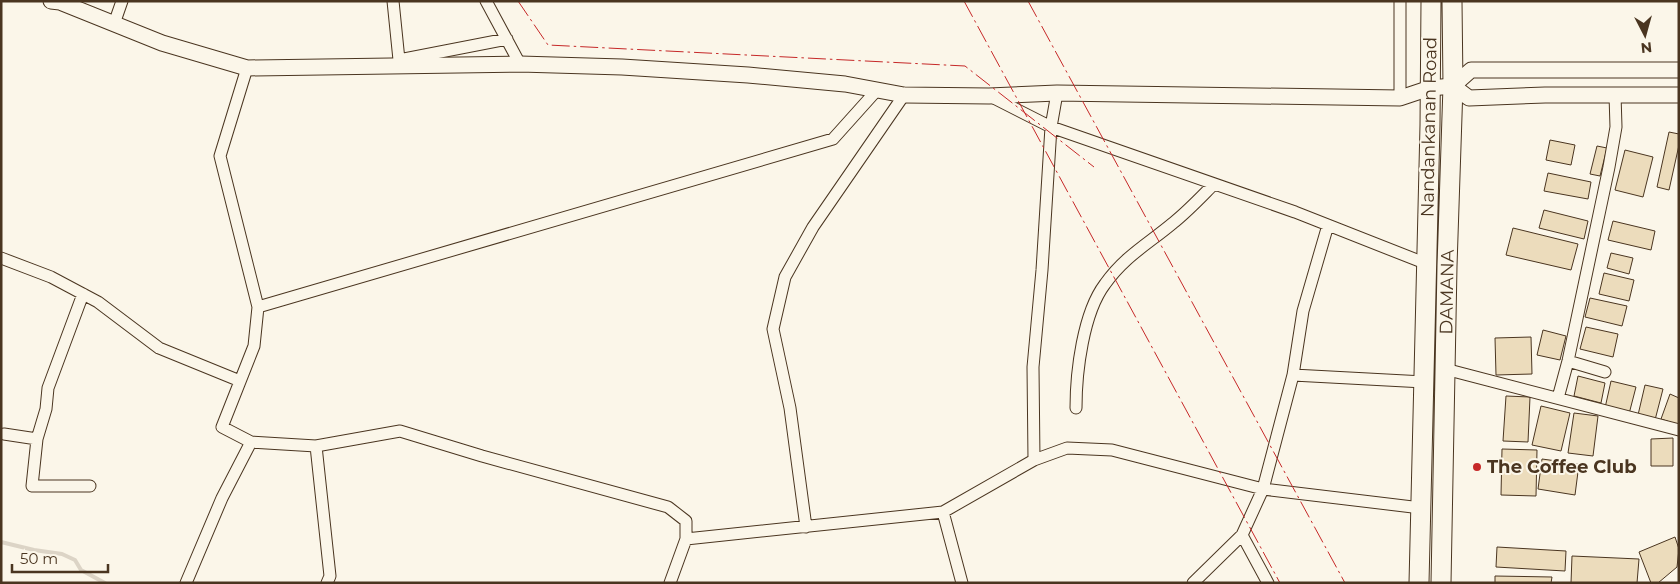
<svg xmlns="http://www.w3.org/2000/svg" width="1680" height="584" font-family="Montserrat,sans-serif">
<rect width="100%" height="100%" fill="#fbf6e9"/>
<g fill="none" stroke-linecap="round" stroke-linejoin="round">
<path stroke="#dcd4c6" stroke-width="4" d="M1 542 34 550 62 554 75 560 81 570 105 583"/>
</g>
<path fill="#ecdcbc" stroke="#4a3520" d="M1669 132 1679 134V145L1669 190 1657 187Z
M1550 140 1575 145 1571 165 1546 160Z
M1597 146 1607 148 1600 176 1590 174Z
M1625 150 1653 157 1643 197 1615 190Z
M1548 173 1591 182 1588 199 1544 191Z
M1544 210 1588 221 1584 239 1539 228Z
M1613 221 1655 231 1651 250 1608 240Z
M1513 228 1578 244 1571 270 1506 255Z
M1611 253 1633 258 1629 274 1607 268Z
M1604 273 1634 280 1629 301 1599 294Z
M1590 298 1627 306 1622 326 1585 317Z
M1586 327 1618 334 1613 357 1580 349Z
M1543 330 1566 336 1560 360 1537 355Z
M1531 337 1532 374 1496 375 1495 338Z
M1578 376 1605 383 1601 403 1574 396Z
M1611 381 1636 387 1629 414 1605 408Z
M1645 385 1663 389 1655 420 1638 415Z
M1670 394 1679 398V425L1661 419Z
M1506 396 1530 397 1528 442 1503 441Z
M1541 406 1570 413 1561 451 1532 445Z
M1574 413 1598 416 1593 456 1568 453Z
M1673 438V466H1651V439Z
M1502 449 1537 450 1536 496 1501 495Z
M1542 459 1579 464 1575 495 1538 489Z
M1675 537 1679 549 1677 567 1658 583H1651L1639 552Z
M1497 547 1566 551 1565 571 1496 567Z
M1572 556 1639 559 1637 583H1571Z
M1495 576 1552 577 1551 583H1495Z"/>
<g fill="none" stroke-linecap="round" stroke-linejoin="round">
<g stroke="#4a3520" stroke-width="13">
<path id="minor" d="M393 1 399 60 507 39
M486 1 520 64
M114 24 122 1
M247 68 220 156 258 307 254 346 222 427 251 442 316 446 330 576 327 583
M990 96 1051 127 1295 212 1427 264
M1400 98V1
M1 258 51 277 98 302 159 348 240 381
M258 307 833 139 877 90
M1568 361 1605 372
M1445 369 1679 430
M1293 375 1303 311 1328 225
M1558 398 1568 361 1609 167 1616 127 1615 95
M1076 408C1076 372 1083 313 1105 284 1125 256 1148 244 1173 223 1188 211 1201 197 1214 184
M4 434 37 439 46 409 48 388 83 294
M37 439 32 486H90
M316 446 400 431 482 456 668 507 686 521V539L670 583
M1034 460 1033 367 1042 270 1051 127 1057 93
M806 527 790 408 773 329 785 277 813 227 904 95
M686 539 943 512
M186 583 222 498 251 442
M962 583 943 512 1034 460 1067 448 1112 450 1263 489 1421 508
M1193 583 1242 535
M1268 583 1242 535 1263 489 1293 375 1424 382"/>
</g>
<g stroke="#4a3520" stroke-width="17">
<path id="tertiary" d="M51 1 60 2 162 43 247 68 520 64 622 67 748 75 845 84 904 95 989 96 1057 93 1400 98 1430 88 1453 86 1471 70H1679
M1453 86 1469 98 1545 95H1679"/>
</g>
<g stroke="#4a3520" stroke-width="21">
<path id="primary" d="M1419 583 1430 125 1431 1
M1441 583 1447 266 1453 86 1452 1"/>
</g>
<use href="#minor" stroke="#fbf6e9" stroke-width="11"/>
<use href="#tertiary" stroke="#fbf6e9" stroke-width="15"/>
<use href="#primary" stroke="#fbf6e9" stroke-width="19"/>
<path stroke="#c62828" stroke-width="1" stroke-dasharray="18 4 2.5 4" stroke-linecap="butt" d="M518 1 548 45 965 66 1094 167
M964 1 1280 583
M1028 1 1345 583"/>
</g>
<circle fill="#c62828" stroke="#fbf6e9" stroke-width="2" cx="1477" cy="467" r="5"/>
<g text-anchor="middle" stroke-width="4" stroke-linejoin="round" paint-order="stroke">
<g font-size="18" fill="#4a3520" stroke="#fbf6e9">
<text transform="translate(1429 127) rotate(-89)" y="6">Nandankanan Road</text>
<text transform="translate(1447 292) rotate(-89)" y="6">DAMANA</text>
</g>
<g font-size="18" font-weight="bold" fill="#4a3520" stroke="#fbf6e9" text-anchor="start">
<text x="1487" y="473">The Coffee Club</text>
</g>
</g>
<rect width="1680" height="584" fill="none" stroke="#4a3520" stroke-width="5"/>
<g transform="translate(1645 35) rotate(174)" stroke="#fbf6e9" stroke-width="4" paint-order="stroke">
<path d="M0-4L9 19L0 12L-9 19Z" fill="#4a3520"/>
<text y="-8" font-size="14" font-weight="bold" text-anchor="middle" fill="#4a3520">N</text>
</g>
<path d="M12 564v8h96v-8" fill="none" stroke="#4a3520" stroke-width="2.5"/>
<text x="20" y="564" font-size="15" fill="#4a3520" stroke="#fbf6e9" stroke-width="4" paint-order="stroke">50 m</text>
</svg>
